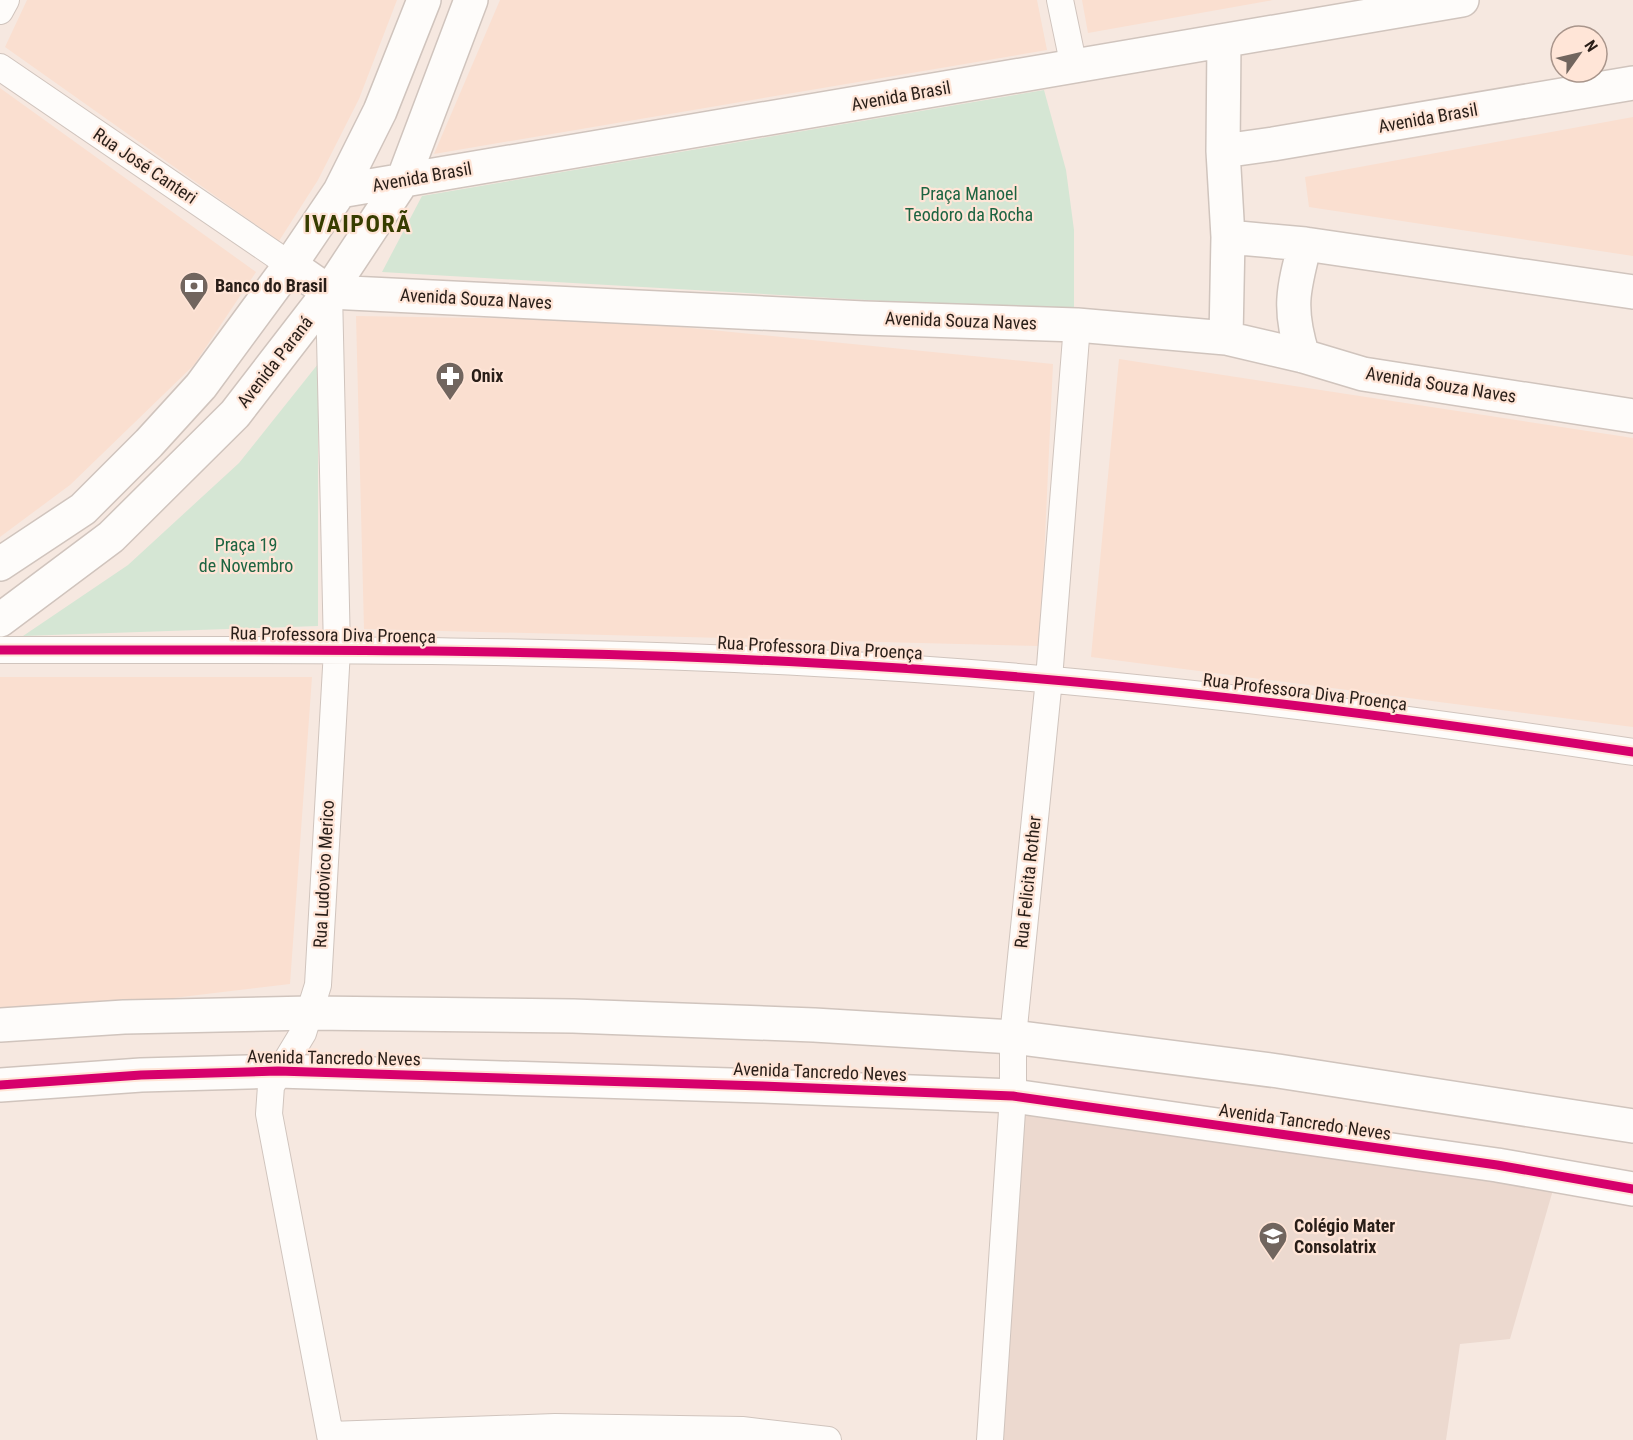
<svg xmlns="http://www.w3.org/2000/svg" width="1633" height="1440" font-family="'Roboto Condensed',sans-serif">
<rect width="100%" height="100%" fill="#f6e8e0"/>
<path fill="#fadfd0" d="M27 0H397L359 99 318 180 279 241 5 47Z
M500 0H1037L1047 50 434 154Z
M1082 0H1273L1088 33Z
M0 88 256 272 194 365 70 485 0 537Z
M1633 117V256L1309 207 1305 177Z
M356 316 611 320 1053 364 1040 646 364 629Z
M1119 359 1633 438V727L1091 657Z
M0 677H312L290 984 0 1019Z"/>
<path fill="#ecd9cf" d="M1023 1113 1555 1183 1510 1339 1460 1344 1446 1440H1002Z"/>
<path fill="#d5e6d4" d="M1044 90 1066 170 1074 230V312L382 272 422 196Z
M318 364V626L23 636 128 565 239 463Z"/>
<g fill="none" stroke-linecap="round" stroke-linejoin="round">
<g stroke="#d0c4bd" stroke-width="28">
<path id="street" d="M1060 0 1074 67
M0 11 6 0
M0 67 290 265
M329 292 337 650 318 985 303 1033 271 1086 269 1114 331 1440
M0 650C272 650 544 648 815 663 1089 677 1362 711 1633 752
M330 1435 555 1427 742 1430 828 1440
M990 1440 1013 1096V1037L1049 679 1077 325"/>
</g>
<g stroke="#d0c4bd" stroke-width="36">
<path id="secondary" d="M1224 41 1223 151 1228 237 1226 338
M1223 151 1273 144 1633 83
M340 191 1462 0
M1228 237 1305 244 1633 292
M290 265 329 292 864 318 1077 325 1226 338 1303 356 1363 374 1633 416
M1303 356C1288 309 1293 290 1305 244
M0 564 83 509 149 443 201 386 290 265 340 191 380 111 424 0
M0 620 111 537 235 414 329 292 403 180 471 0
M0 1025 124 1017 310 1013 573 1016 814 1025 1013 1037 1278 1071 1633 1126
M0 1085 141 1075 278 1071 762 1086 1013 1096 1497 1165 1633 1189"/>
</g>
<use href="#street" stroke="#fefcfa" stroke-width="26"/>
<use href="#secondary" stroke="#fefcfa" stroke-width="33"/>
<g stroke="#ffe5d7" stroke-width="13">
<path id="cycleway" d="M0 650C272 650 544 648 815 663 1089 677 1362 711 1633 752
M0 1085 141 1075 278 1071 762 1086 1013 1096 1497 1165 1633 1189"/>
</g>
<use href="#cycleway" stroke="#d6006c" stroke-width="9"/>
</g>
<defs>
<g id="bank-pin" transform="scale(1.5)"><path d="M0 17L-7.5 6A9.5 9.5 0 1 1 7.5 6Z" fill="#71655e" stroke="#ffe5d7"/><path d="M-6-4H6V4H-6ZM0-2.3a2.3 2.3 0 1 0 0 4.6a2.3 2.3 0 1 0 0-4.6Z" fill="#fff"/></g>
<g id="pharmacy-pin" transform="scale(1.5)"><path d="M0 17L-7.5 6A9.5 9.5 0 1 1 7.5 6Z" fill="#71655e" stroke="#ffe5d7"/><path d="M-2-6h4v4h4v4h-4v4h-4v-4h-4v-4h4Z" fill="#fff"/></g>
<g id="school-pin" transform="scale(1.5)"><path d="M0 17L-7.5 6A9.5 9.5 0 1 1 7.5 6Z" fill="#71655e" stroke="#ffe5d7"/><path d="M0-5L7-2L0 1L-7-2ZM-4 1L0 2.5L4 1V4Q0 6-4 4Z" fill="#fff"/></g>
</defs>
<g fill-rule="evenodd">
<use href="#bank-pin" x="194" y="286"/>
<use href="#pharmacy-pin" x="450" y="376"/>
<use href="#school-pin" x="1273" y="1236"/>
</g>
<g text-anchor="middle" stroke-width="4.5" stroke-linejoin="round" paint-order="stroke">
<g font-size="18" fill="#291e18" stroke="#ffe5d7">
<text transform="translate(901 96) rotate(-10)" y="6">Avenida Brasil</text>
<text transform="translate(1428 118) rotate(-10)" y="6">Avenida Brasil</text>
<text transform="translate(145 166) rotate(34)" y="6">Rua José Canteri</text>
<text transform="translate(422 177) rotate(-10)" y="6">Avenida Brasil</text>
<text transform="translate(476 299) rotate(3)" y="6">Avenida Souza Naves</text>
<text transform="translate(961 321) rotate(2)" y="6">Avenida Souza Naves</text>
<text transform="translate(275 362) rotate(-52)" y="6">Avenida Paraná</text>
<text transform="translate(1441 385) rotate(9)" y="6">Avenida Souza Naves</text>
<text transform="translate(333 635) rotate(1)" y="6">Rua Professora Diva Proença</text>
<text transform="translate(820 648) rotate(3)" y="6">Rua Professora Diva Proença</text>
<text transform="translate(1305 692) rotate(7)" y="6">Rua Professora Diva Proença</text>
<text transform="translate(324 874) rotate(-87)" y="6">Rua Ludovico Merico</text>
<text transform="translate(1028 882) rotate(-84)" y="6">Rua Felicita Rother</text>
<text transform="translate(334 1058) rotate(1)" y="6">Avenida Tancredo Neves</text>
<text transform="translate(820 1072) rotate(2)" y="6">Avenida Tancredo Neves</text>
<text transform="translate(1305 1122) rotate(8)" y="6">Avenida Tancredo Neves</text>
</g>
<g font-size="18" fill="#1c6441" stroke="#ffe5d7">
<text x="969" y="200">Praça Manoel<tspan x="969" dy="21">Teodoro da Rocha</tspan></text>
<text x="246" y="551">Praça 19<tspan x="246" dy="21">de Novembro</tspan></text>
</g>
<g font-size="18" font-weight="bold" fill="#291e18" stroke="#ffe5d7" text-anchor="start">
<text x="215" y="292">Banco do Brasil</text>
<text x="471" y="382">Onix</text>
<text x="1294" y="1232">Colégio Mater<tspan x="1294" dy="21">Consolatrix</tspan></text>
</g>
<g font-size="24" font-weight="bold" letter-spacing="1.5" fill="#373d00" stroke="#ffe5d7">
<text x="358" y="232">IVAIPORÃ</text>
</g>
</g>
<g transform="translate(1579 54) rotate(56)"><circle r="28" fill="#ffe5d7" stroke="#a9958b" stroke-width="1.5"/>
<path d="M0-4.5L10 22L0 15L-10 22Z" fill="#71655e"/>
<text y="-9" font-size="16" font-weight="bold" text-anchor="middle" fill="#291e18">N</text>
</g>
</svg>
